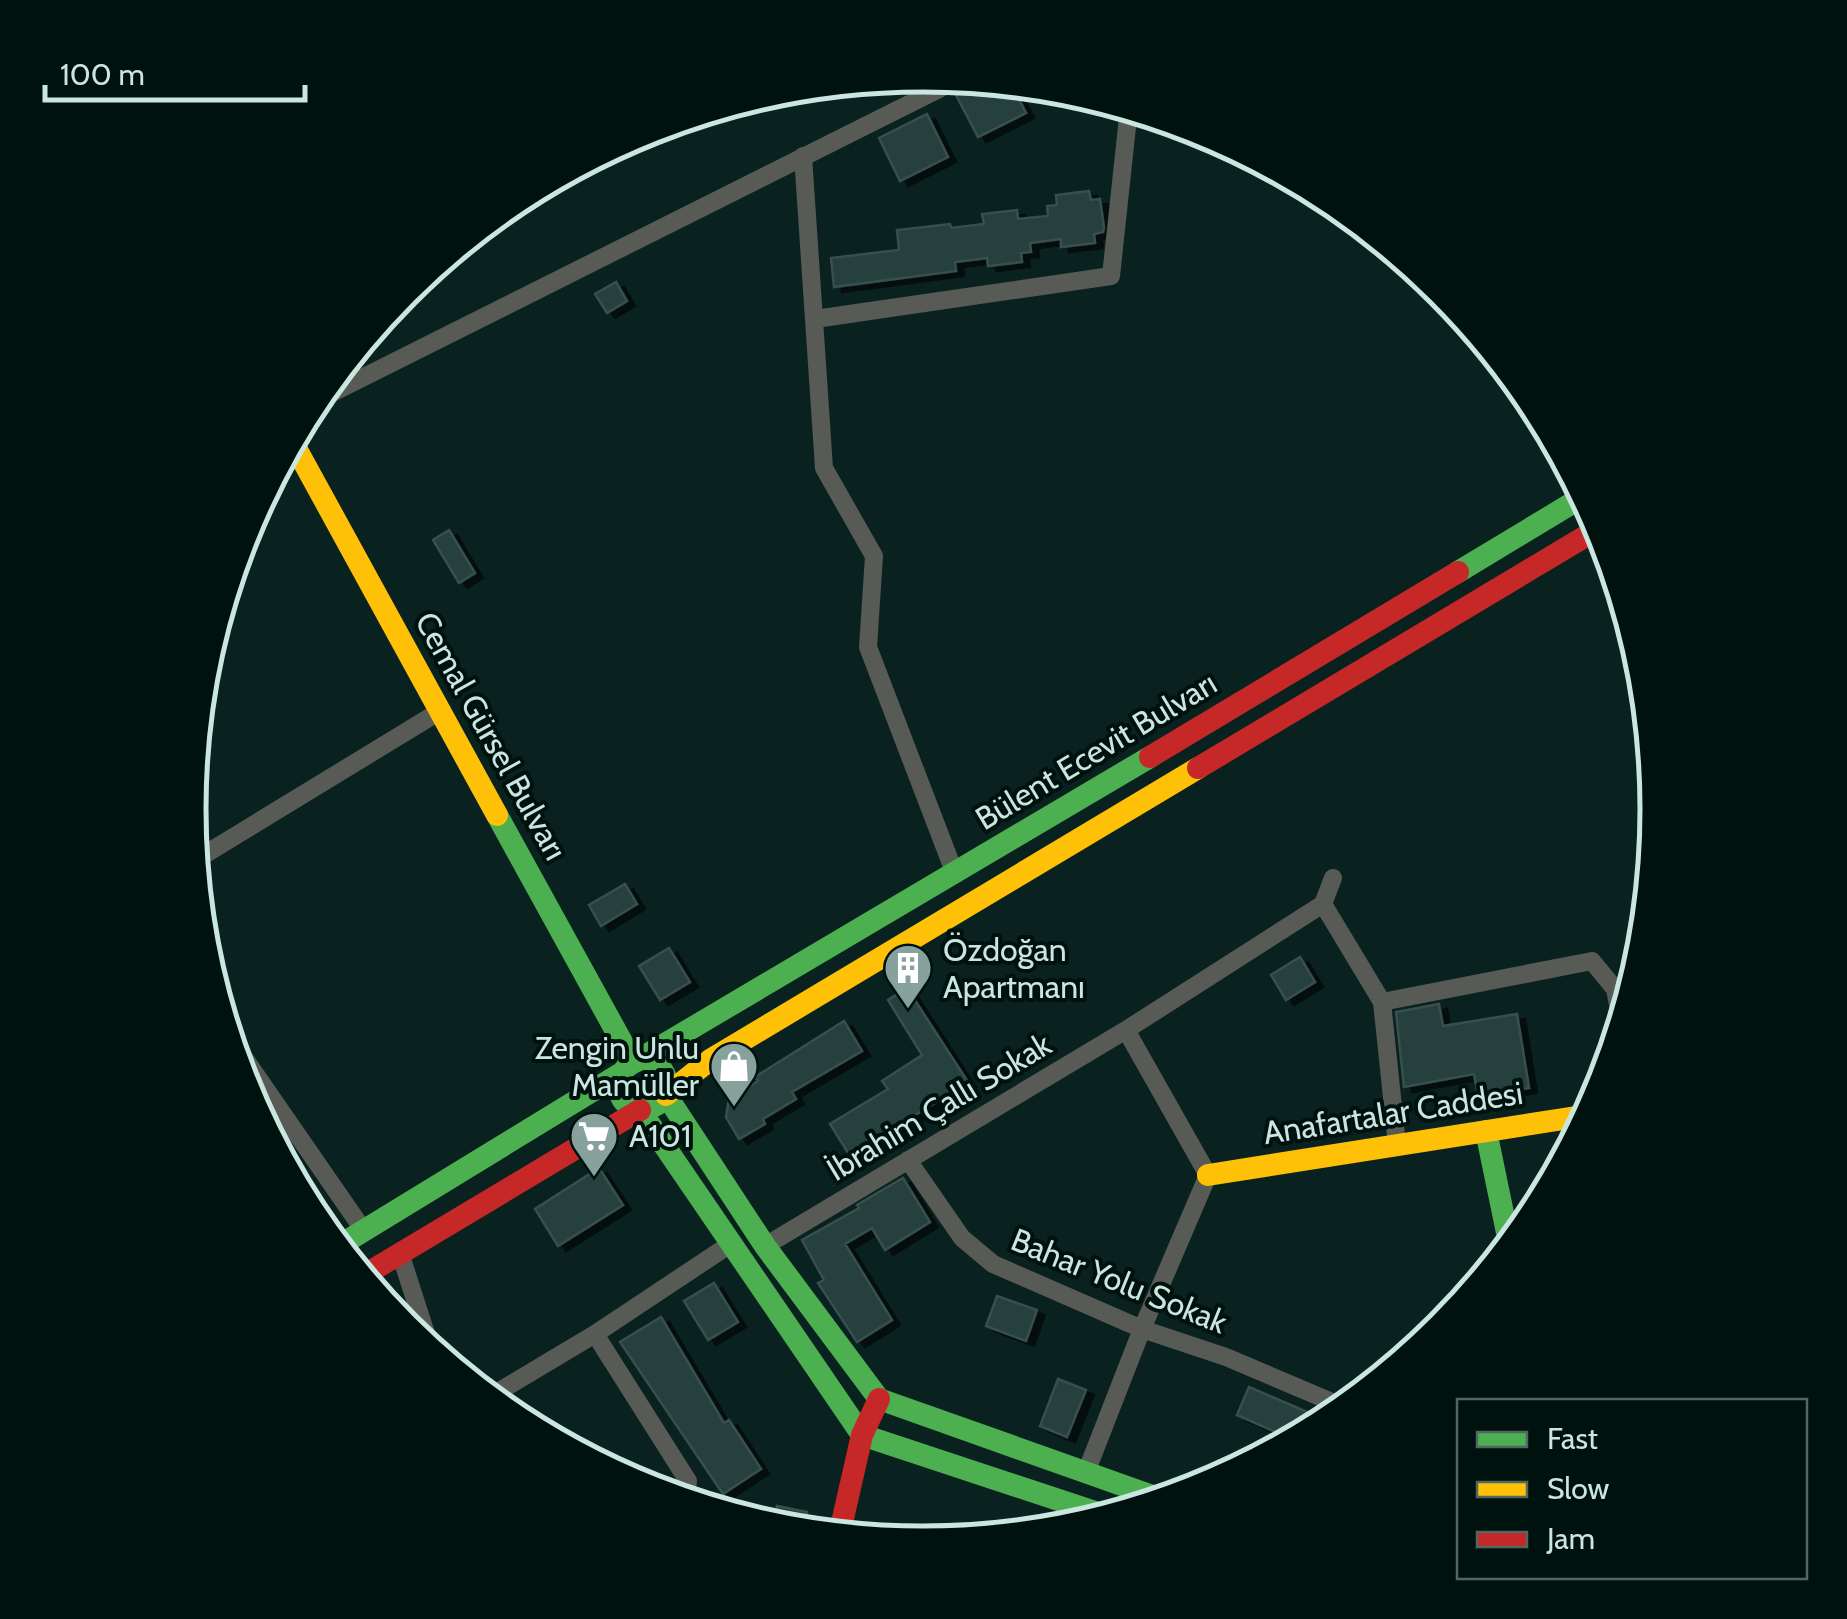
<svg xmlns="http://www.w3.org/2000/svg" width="1847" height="1619" font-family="Cabin,sans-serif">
<defs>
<filter id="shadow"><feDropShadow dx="8" dy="5" stdDeviation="0" flood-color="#0009"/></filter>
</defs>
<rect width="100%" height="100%" fill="#0a221f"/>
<path fill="#253f3e" stroke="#384f4e" stroke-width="2.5" filter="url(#shadow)" d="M984 81 1011 84 1026 113 978 137 956 95Z
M927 114 948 157 900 181 879 138Z
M1089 191 1091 200 1100 199 1104 228 1103 232 1094 234 1095 243 1061 247V239L1030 243 1031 252 1021 253 1022 262 988 266 987 258 955 262 956 271 834 287 831 258 899 250 897 230 950 224 951 228 984 224 982 214 1017 210 1018 219 1048 216 1047 206 1057 205 1056 195Z
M616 282 627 301 607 313 595 294Z
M449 530 475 573 459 583 433 540Z
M625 884 637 904 601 926 589 905Z
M669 948 690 982 660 1000 639 966Z
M1300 957 1315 982 1286 1000 1271 975Z
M907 988 968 1082 850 1156 830 1124 888 1089 882 1081 922 1055 888 1000Z
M1439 1004 1443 1026 1517 1014 1529 1088 1478 1096 1474 1074 1404 1087 1396 1012Z
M844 1021 862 1051 792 1092 796 1099 763 1119 765 1124 739 1139 726 1117 729 1098 758 1081 755 1077Z
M599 1168 623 1205 558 1246 535 1209Z
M903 1178 930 1222 885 1250 872 1228 845 1244 892 1320 857 1342 818 1283 824 1280 802 1240 859 1208 857 1205Z
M714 1283 738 1322 708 1340 684 1301Z
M997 1296 1037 1310 1026 1341 986 1326Z
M661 1317 724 1423 729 1420 761 1469 723 1494 620 1342Z
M1058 1379 1086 1390 1067 1437 1040 1426Z
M1249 1387 1307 1412 1330 1421 1294 1440 1237 1415Z
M777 1506 807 1512 804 1532 772 1528Z"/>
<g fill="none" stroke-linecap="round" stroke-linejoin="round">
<path stroke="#585a56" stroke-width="18" d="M803 156 824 468 874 556 868 647 955 874
M815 319 1111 276 1129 108
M312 403 959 79
M194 861 440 711
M1323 904 1382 1002 1397 1145
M1382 1002 1592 961 1615 989 1622 1026
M227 1033 364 1231
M908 1160 962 1238 993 1264 1142 1329 1226 1357 1346 1408
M765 1246 1126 1030 1323 904 1333 878
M400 1253 432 1352
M595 1334 688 1481 685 1501
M488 1398 595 1334 729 1245
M1087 1470 1142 1329 1208 1175 1126 1030
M1063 1530 1071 1503"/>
<path stroke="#4caf50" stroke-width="22" d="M1458 572 1584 496
M497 815 633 1062
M641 1060C652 1063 663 1066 666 1078 677 1121 597 1121 626 1067L1150 757
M666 1095 765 1246 879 1399 1164 1500
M640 1110 862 1435 1110 1517
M1486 1131 1510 1247
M337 1247 620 1074"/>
<path stroke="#ffc107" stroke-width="22" d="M292 441 497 815
M666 1095 710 1060 1198 768
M1208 1175 1589 1115"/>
<path stroke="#c62828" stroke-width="22" d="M1150 757 1458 572
M1198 768 1601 527
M361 1277 640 1110
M839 1536 862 1435 879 1399"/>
</g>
<defs>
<g id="building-pin" transform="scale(2.5)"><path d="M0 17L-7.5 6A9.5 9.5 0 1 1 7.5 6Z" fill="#87a19c" stroke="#00120e"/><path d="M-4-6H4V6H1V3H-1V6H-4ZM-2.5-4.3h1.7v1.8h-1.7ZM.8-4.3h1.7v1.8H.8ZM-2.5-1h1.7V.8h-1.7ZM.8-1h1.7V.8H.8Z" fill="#fff"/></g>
<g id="shop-pin" transform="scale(2.5)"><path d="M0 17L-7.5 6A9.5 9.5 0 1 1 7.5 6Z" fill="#87a19c" stroke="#00120e"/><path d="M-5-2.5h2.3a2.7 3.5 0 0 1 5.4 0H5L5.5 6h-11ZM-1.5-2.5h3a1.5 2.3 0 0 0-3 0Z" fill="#fff"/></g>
<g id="supermarket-pin" transform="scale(2.5)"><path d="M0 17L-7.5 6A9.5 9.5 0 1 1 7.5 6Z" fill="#87a19c" stroke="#00120e"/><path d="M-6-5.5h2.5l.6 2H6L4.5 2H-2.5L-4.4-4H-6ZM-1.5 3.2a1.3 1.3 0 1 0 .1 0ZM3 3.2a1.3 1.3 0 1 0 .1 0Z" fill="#fff"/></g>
</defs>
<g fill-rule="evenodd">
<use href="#building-pin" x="908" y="968"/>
<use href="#shop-pin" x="734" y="1066"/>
<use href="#supermarket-pin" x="594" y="1136"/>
</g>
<g text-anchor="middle" stroke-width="8" stroke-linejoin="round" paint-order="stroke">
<g font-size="32" fill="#cae6e0" stroke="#00120e">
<text transform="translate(491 736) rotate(61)" y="11">Cemal Gürsel Bulvarı</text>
<text transform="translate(1096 751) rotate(-31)" y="11">Bülent Ecevit Bulvarı</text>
<text transform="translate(939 1107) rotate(-31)" y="11">İbrahim Çallı Sokak</text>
<text transform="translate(1393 1113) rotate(-9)" y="11">Anafartalar Caddesi</text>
<text transform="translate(1119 1281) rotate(22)" y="11">Bahar Yolu Sokak</text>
</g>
<g font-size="32" fill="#cae6e0" stroke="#00120e" text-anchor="start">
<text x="943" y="961">Özdoğan<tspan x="943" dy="37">Apartmanı</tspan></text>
<text x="699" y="1059" text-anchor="end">Zengin Unlu<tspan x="699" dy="37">Mamüller</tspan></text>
<text x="629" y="1147">A101</text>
</g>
</g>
<path d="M0 0H1847V1619H0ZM206 809a717 717 0 1 1 1434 0a717 717 0 1 1-1434 0Z" fill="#00120e" fill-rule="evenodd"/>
<path fill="none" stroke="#cae6e0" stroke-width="5" d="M206 809a717 717 0 1 1 1434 0a717 717 0 1 1-1434 0Z"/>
<rect x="1457" y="1399" width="350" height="180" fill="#00120e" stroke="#516762" stroke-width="2.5"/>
<rect x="1477" y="1432" width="50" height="15" fill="#4caf50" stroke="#516762" stroke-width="2.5"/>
<text x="1547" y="1449" font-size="30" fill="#cae6e0">Fast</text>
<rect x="1477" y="1482" width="50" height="15" fill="#ffc107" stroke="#516762" stroke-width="2.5"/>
<text x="1547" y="1499" font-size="30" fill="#cae6e0">Slow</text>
<rect x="1477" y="1532" width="50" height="15" fill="#c62828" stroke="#516762" stroke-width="2.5"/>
<text x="1547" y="1549" font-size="30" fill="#cae6e0">Jam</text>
<path d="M45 85v15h260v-15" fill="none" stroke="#cae6e0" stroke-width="5"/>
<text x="60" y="85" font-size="30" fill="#cae6e0" stroke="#00120e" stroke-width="8" paint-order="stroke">100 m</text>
</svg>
